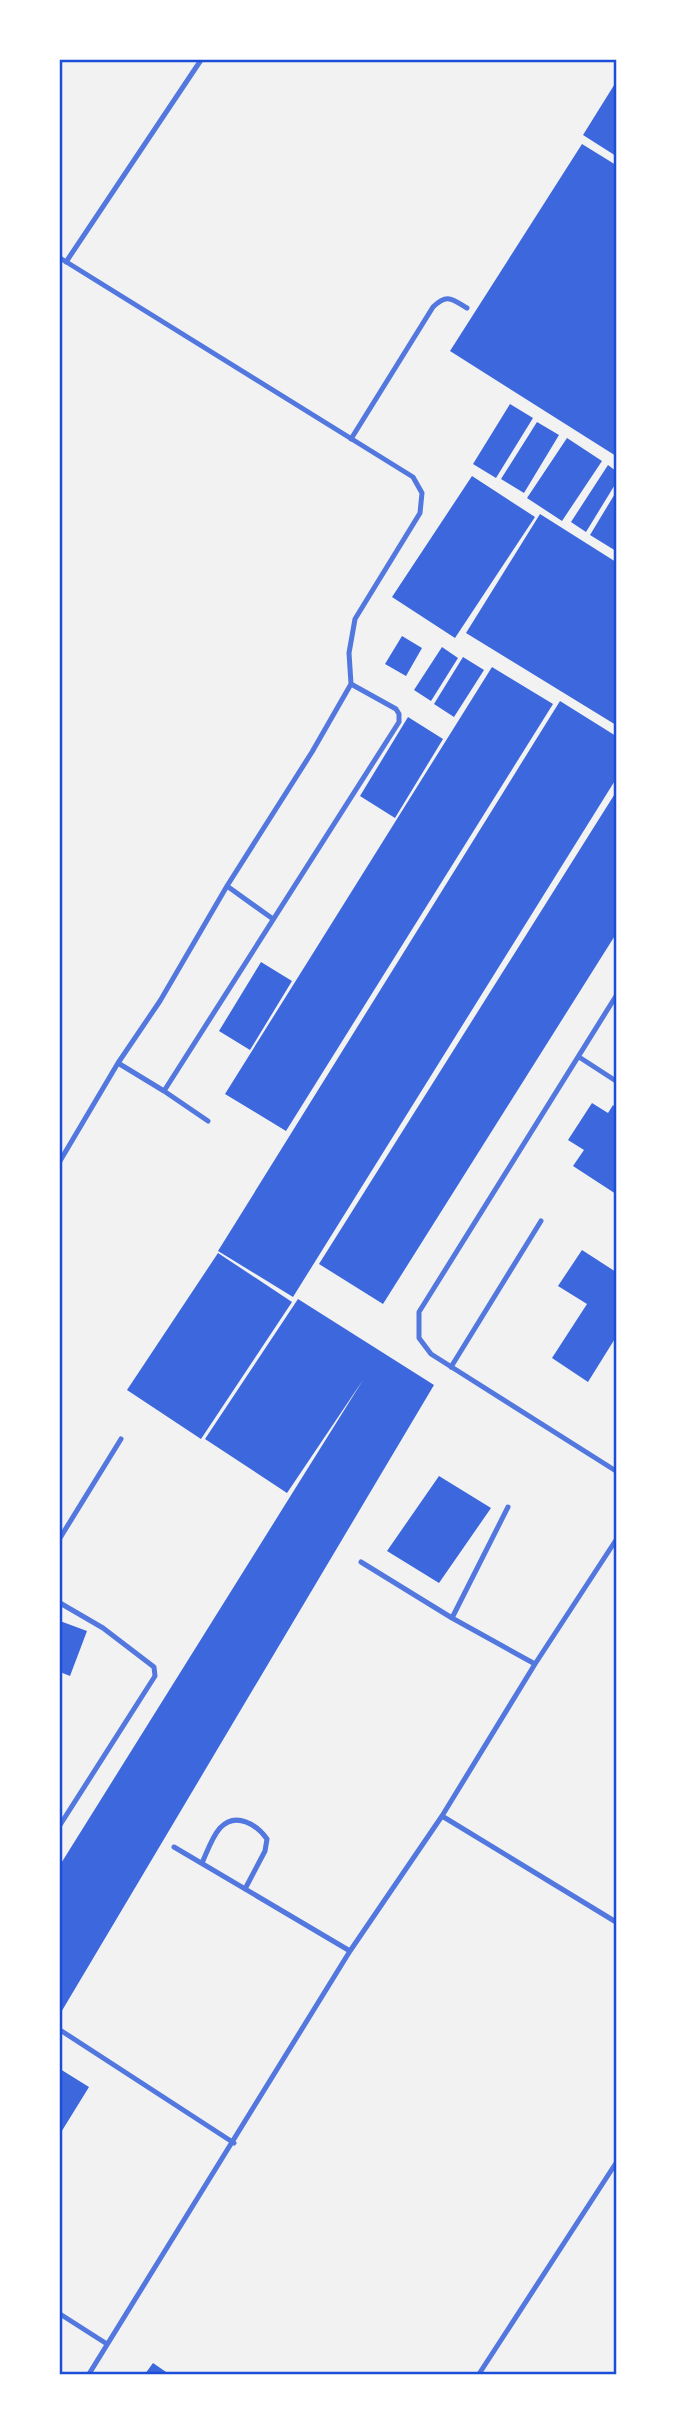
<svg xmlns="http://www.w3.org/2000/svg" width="676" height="2434" font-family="'Titillium Web',sans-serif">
<rect width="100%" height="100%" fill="#f2f2f2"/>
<path fill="#3d67dc" d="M616 82V156L583 135Z
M582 144 616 165V456L450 351Z
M510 404 533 418 496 478 473 464Z
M537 422 559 435 524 493 501 479Z
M567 438 602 461 562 521 527 498Z
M608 465 616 471V483L586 532 571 522Z
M472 476 535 517 455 638 392 597Z
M616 492V551L590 535Z
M540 514 616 562V725L466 633Z
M402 636 422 648 406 676 385 664Z
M442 647 458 658 431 701 414 690Z
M463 657 484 670 454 717 434 704Z
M492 667 553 704 286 1131 225 1094Z
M560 701 616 736V779L293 1297 218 1251Z
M408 717 443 739 395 818 360 796Z
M616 792V934L383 1304 319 1264Z
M261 962 292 981 250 1050 219 1031Z
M592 1103 608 1113 613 1105 616 1108V1194L573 1166 584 1150 568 1140Z
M582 1250 616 1272V1337L588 1382 552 1358 587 1304 558 1286Z
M218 1253 292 1302 201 1439 127 1390Z
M298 1299 434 1385 60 2014V1865L363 1380 287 1493 205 1439Z
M439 1476 491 1508 439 1583 387 1551Z
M60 1621 87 1631 70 1676 60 1672Z
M60 2069 89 2087 60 2134Z
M153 2363 169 2374H145Z"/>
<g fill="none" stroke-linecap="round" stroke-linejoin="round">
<path stroke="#5277de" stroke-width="5" d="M60 258 413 477 422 493 420 513 355 619 349 653 351 684 312 752 227 886 160 1001 118 1063 60 1161
M66 262 201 60
M351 439 433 307C447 293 452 299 467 308
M227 886 273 919
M616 996 419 1312V1338L431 1354 616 1471
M579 1057 616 1081
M118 1063 164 1091 399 722V714L396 709 351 684
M164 1091 208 1121
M451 1367 541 1221
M60 1538 121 1439
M361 1562 452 1618 535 1664
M60 1603 103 1628 154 1667 155 1676 60 1825
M452 1618 508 1507
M442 1816 616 1922
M174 1847 350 1951
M202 1863C207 1852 212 1837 220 1828 236 1811 257 1825 267 1839L265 1851 245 1889
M60 2030 234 2143
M60 2314 107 2344
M89 2374 350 1951 442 1816 535 1664 616 1540
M479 2374 616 2163"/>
</g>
<rect width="676" height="2434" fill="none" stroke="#ffffff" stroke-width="122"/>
<rect x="61" y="61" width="554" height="2312" fill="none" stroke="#1d4ed8" stroke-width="2.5"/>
</svg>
